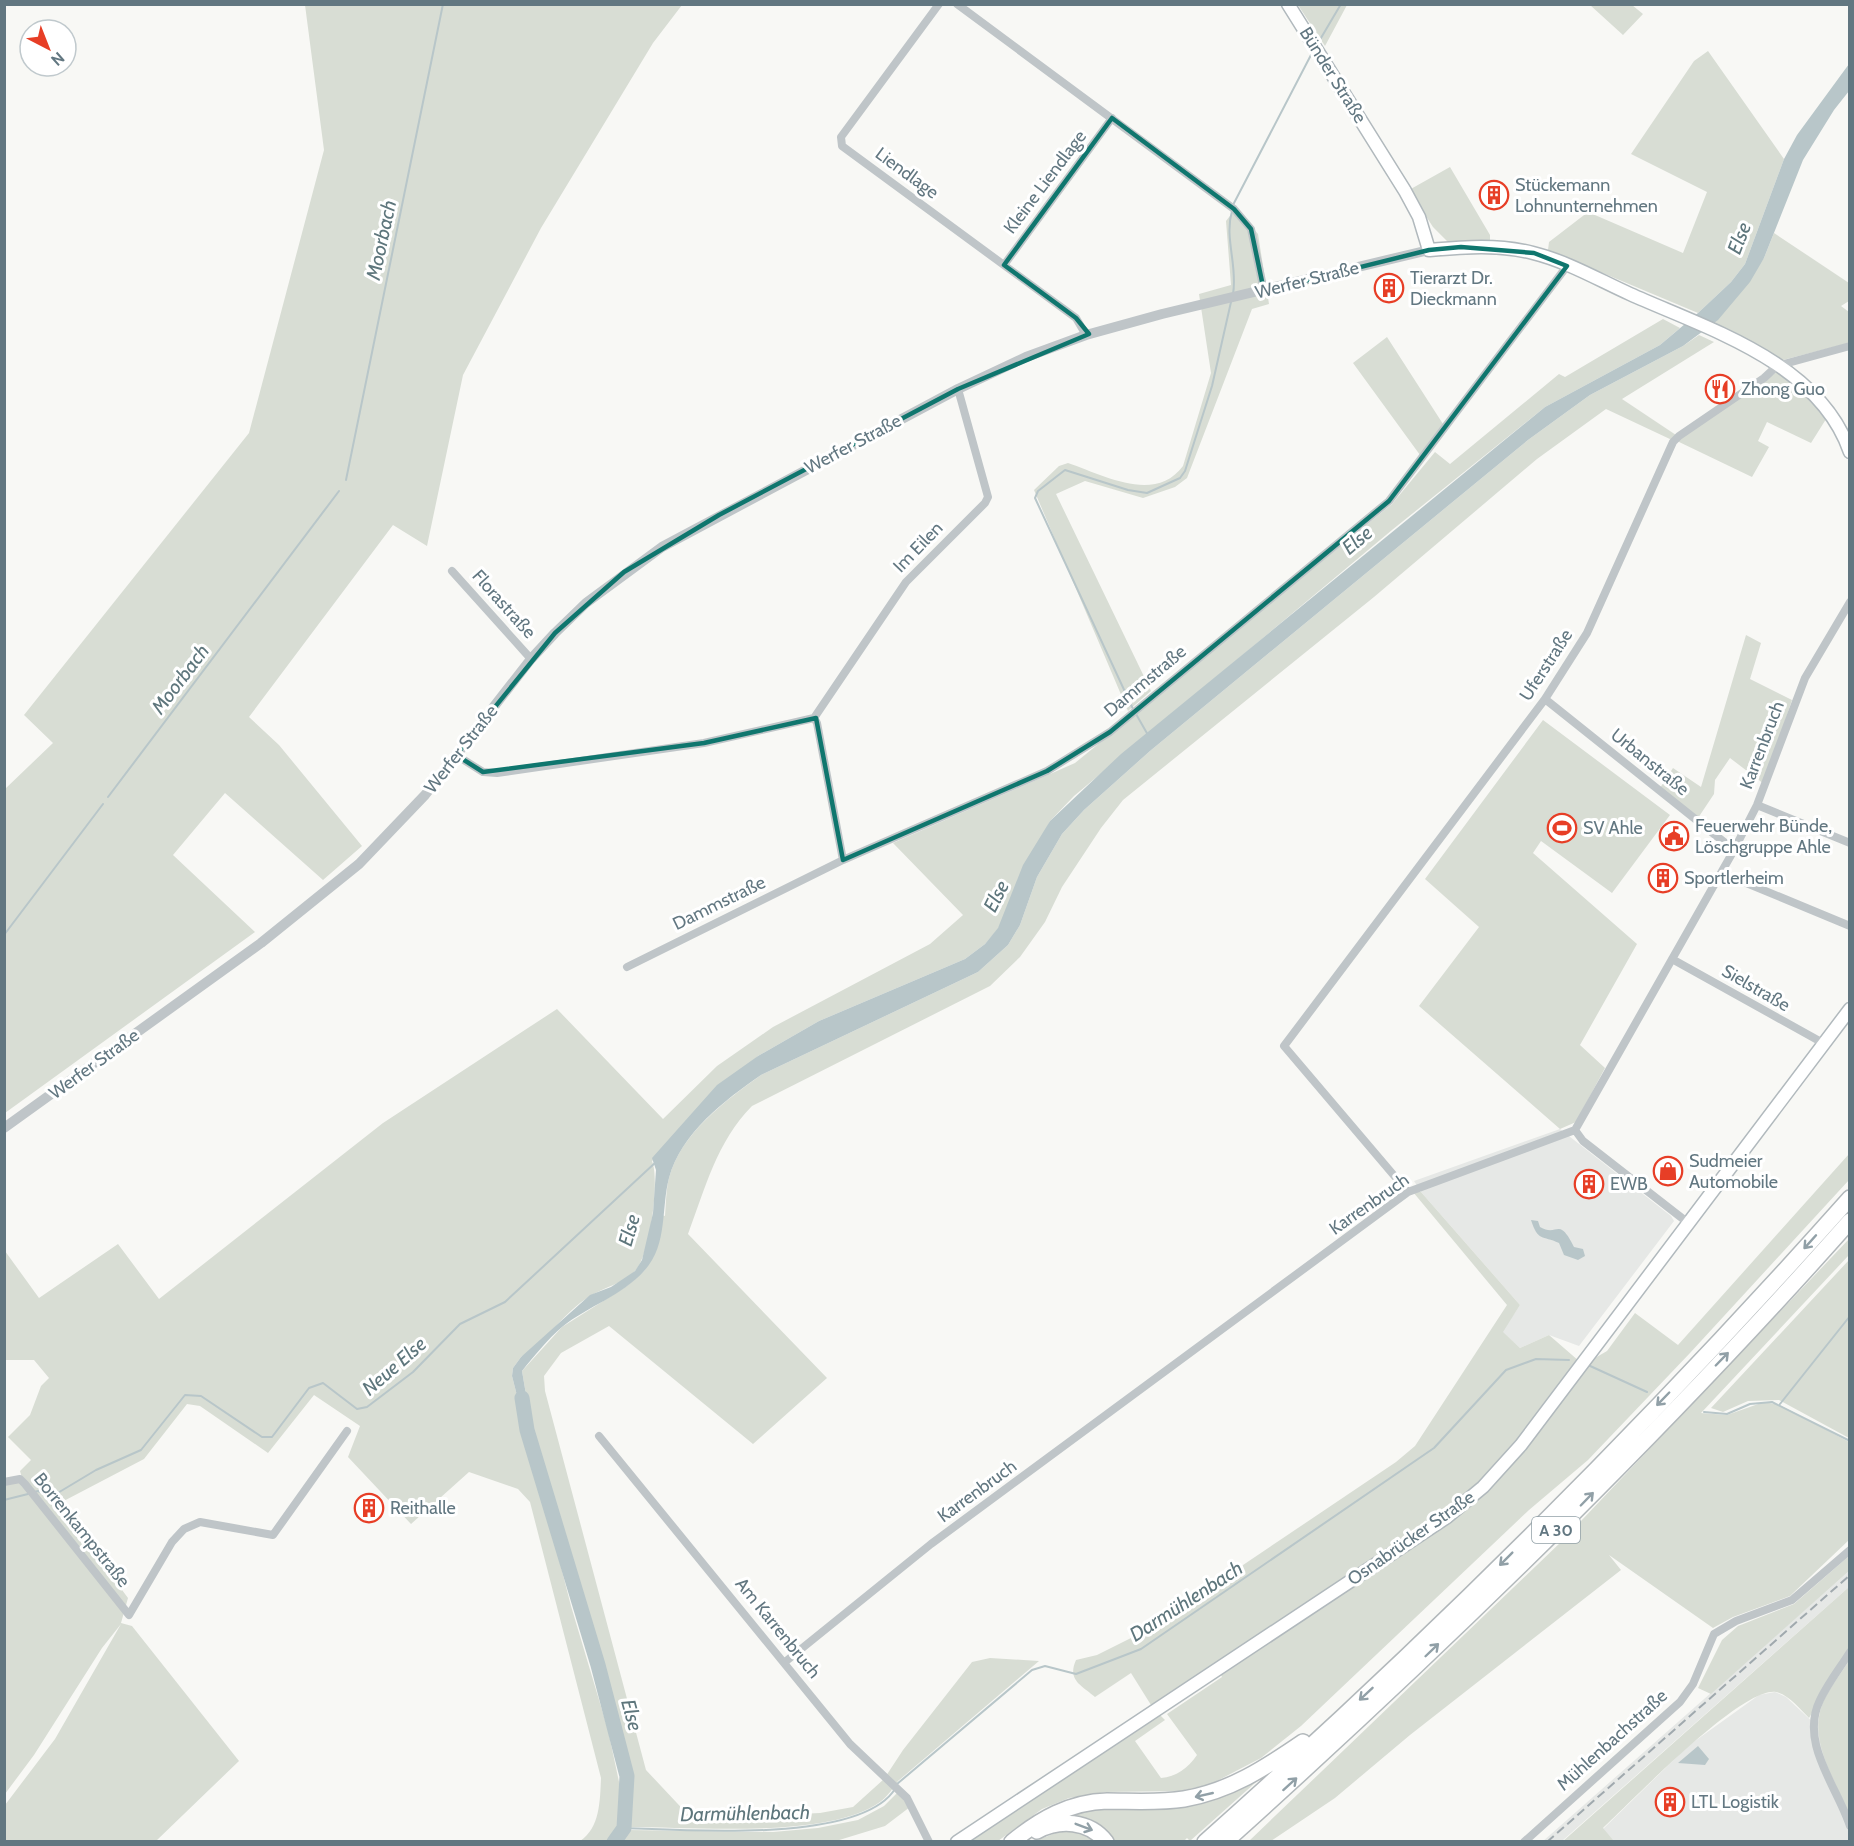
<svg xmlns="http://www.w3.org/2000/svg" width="1854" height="1846" font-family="Cabin,sans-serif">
<rect width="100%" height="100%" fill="#f8f8f5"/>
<path fill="#e6e8e6" d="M1560 1129 1671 1216 1674 1221 1579 1346 1549 1335 1520 1348 1502 1332 1520 1305 1421 1192 1414 1181Z
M1849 1571V1587L1562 1841 1542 1842Z
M1849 1661V1841H1614L1603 1829 1688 1746 1759 1695 1775 1692 1786 1697 1817 1726 1824 1701Z"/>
<path fill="#d8ddd4" d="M305 5H682L653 43 541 228 463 375 427 546 393 525 249 717 279 745 362 846 323 880 225 793 173 855 255 932 5 1113V789L53 743 24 715 249 433 324 150Z
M1298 5H1347L1325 46Z
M1590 5H1632L1643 14 1623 35Z
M1708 51 1784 159 1745 264 1731 282 1698 313 1548 250 1549 242 1588 212 1683 253 1707 192 1631 154 1694 61Z
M1450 167 1490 235V243L1448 242 1433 227 1409 190Z
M1236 208 1258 234 1269 304 1252 309 1187 478 1175 487 1143 498 1085 481 1056 494 1151 691 1128 711 1034 490 1059 466 1068 463C1103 475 1155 504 1183 466L1211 373 1199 294 1231 285 1226 221Z
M1774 233 1849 283V301L1841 306 1849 312V343L1779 361 1712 324 1764 258Z
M1663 319 1680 328 1660 345 1545 407 1392 530 1074 796 1050 821 998 929 985 944 965 959 819 1021 758 1056 652 1161C660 1180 650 1256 635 1271 623 1284 604 1287 590 1296 564 1312 547 1341 521 1357L513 1368 512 1376 571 1606 608 1730 622 1796 618 1827 607 1841H580C600 1828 600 1801 601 1778L530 1502 518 1489 469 1472 411 1524 348 1457 360 1426 314 1395 268 1453 200 1406 187 1404 144 1459 58 1504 128 1598 121 1623 132 1626 239 1761 156 1841H5V1805L55 1739 121 1624 102 1648 34 1755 5 1794V1485L23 1481 20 1471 31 1460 8 1437 30 1415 41 1386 49 1378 34 1360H5V1251L39 1298 118 1244 159 1299 383 1123 557 1009 663 1119 717 1066 773 1027 930 944 963 915 893 843 1075 763 1392 504 1435 452 1450 464 1559 374 1565 377Z
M1699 335 1714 342 1622 399 1676 435 1672 440 1606 409 1537 459 1374 597 1123 800 1101 828 1062 887 1045 922 1020 957 990 986 752 1106C717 1141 705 1189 688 1234L827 1378 753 1444 609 1326 561 1353 544 1376 545 1391 646 1770 692 1819 820 1813 853 1807 884 1779 903 1750 972 1662 990 1658 1039 1661 898 1781C893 1788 888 1796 880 1802 829 1839 694 1827 630 1827L632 1775 530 1418 522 1371 562 1327 627 1286 645 1270 662 1215 665 1216C666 1204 666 1190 669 1178 681 1133 725 1101 761 1075L978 972 1008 945 1020 925 1037 877 1062 834 1084 810 1150 751 1528 440 1590 395 1683 346Z
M1387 337 1443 424 1420 455 1353 363Z
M1777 372 1801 388 1828 416 1811 443 1767 422 1758 441 1769 447 1752 477 1677 441Z
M1746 635 1761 643 1750 679 1792 700 1764 784 1730 758 1715 780 1714 794 1698 818 1660 788 1673 768 1701 787Z
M1543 720 1670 815 1612 893 1541 841 1533 853 1637 944 1580 1045 1605 1068 1576 1122 1560 1129 1419 1006 1479 927 1425 879Z
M1849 1154V1180L1690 1353 1588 1460 1529 1510 1301 1726 1261 1758 1211 1784 1180 1791 1106 1792 1069 1798 1042 1809 998 1841 968 1842 1160 1715 1165 1720 1135 1741 1161 1778C1176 1777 1188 1768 1197 1755L1167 1714 1222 1677 1216 1665 1151 1705 1131 1673 1095 1697C1081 1685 1067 1680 1076 1660L1097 1655 1145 1631 1396 1462 1415 1446 1507 1305 1413 1192H1421L1520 1305 1503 1332 1520 1348 1549 1335 1587 1368 1595 1358 1607 1351 1635 1313 1678 1345Z
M1849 1239V1255L1701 1413 1727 1415 1764 1402 1780 1405 1849 1442V1540L1790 1596 1733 1617 1713 1628 1609 1555 1621 1570 1410 1735 1335 1798 1271 1841H1249L1562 1541Z
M1849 1260V1438L1779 1400 1748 1401 1723 1412 1711 1408Z
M1849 1556V1571L1711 1694 1698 1688 1722 1640 1738 1626 1794 1604Z
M1849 1587V1648L1809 1718C1800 1709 1789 1695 1776 1692 1742 1686 1630 1803 1603 1828L1614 1841 1562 1842Z
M1849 1661V1814C1835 1779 1806 1738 1824 1700 1831 1686 1841 1673 1849 1661Z
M1264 1775 1190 1841 1187 1838 1183 1842 1110 1841 1063 1819 1073 1810 1143 1805Z
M898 1792 910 1807 885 1826 836 1841 619 1842 628 1830 773 1832 818 1828 858 1820 884 1806Z
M1063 1830 1078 1831 1097 1842H1033Z"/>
<path fill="#b8c6c9" d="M1849 64V91L1834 110 1803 160 1764 258 1750 282 1718 320 1683 346 1590 395 1528 440 1150 751 1084 810 1062 834 1037 877 1020 925 1008 945 978 972 761 1075C725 1100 681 1133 669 1178 661 1208 668 1244 645 1270 622 1296 588 1306 562 1327 548 1339 534 1356 522 1371L530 1418 523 1419 512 1376 513 1368 521 1357 590 1295 611 1287 635 1271 642 1260 653 1213 656 1170 652 1158 717 1085 758 1056 819 1021 965 959 985 944 998 928 1023 865 1050 821 1121 754 1545 407 1660 345 1698 313 1731 282 1745 264 1784 159 1797 135Z
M1531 1220 1538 1221 1540 1227C1558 1238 1558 1215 1574 1247L1583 1249 1585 1256 1578 1260 1564 1255 1559 1243C1542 1235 1538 1242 1531 1220Z
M1698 1746 1709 1759 1705 1765 1678 1763Z"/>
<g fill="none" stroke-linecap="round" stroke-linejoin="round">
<path stroke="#b8c6c9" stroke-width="2" d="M1318 43 1341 4
M1233 205 1312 53
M1232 211C1224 238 1238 266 1233 294
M346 480 443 4
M1133 709 1035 498 1038 491 1065 470 1128 490 1147 493 1180 478 1185 471 1212 386 1231 302
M1136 714 1148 735
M108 797 339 491
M4 935 103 804
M1588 1365 1647 1392
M1780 1404 1850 1316
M1704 1412 1727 1414 1750 1404 1772 1402 1850 1441
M34 1492 38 1491 51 1497 96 1470 141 1450 185 1395 201 1396 262 1437H272L309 1388 323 1383 357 1409 367 1407 413 1372 460 1324 505 1302 656 1162
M4 1500 28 1494
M897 1784 1032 1670 1045 1666 1076 1674 1141 1649 1434 1448 1506 1370 1536 1359 1569 1360
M624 1828C684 1830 860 1844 895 1789"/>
<path stroke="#b8c6c9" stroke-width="15" d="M522 1398 527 1430 598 1665 627 1776 624 1828 614 1842"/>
<g stroke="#b1b9bd" stroke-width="15">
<path id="secondary" d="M1288 4 1405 191 1419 217 1429 250C1464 247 1498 244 1533 253 1566 261 1599 280 1630 294 1708 329 1819 362 1850 452
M957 1842 1447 1517 1483 1487 1521 1445 1850 1009"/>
</g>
<g stroke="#b2b8bb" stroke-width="18">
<path id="motorway" d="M1037 1831C1059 1819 1089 1820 1106 1842
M1012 1842C1040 1819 1070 1802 1107 1801 1132 1801 1159 1803 1184 1799 1230 1791 1265 1768 1303 1742
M1205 1842C1432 1640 1648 1425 1850 1198
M1225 1842C1443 1646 1655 1441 1850 1221"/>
</g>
<path stroke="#bfc5c8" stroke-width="8" d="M939 4 841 137 842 146 1076 318 1086 335
M957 4 1234 209 1251 229 1264 291
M1004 265 1112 118
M452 571 531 659
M1545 699 1734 850
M814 718 817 723 843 860
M456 755 483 772 497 773 704 743 814 718 906 582 985 503 988 497 958 389
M1757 805 1850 843
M1722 873 1850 926
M1672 959 1823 1043
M627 967 843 860 1047 771 1110 732 1389 501 1567 266
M1575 1130 1583 1141 1687 1222
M1408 1192 1284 1046 1545 699 1587 633 1673 442 1679 436 1764 378 1777 366 1850 346
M599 1436 850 1744 907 1798 929 1842
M4 1482 20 1479 25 1484 129 1615 172 1542 184 1529 200 1522 273 1535 347 1431
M1850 1652C1840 1668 1828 1683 1820 1700 1799 1743 1837 1786 1850 1826
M785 1662 931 1544 1408 1192 1575 1130 1734 850 1757 805 1805 678 1850 602
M1524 1842 1680 1702 1693 1684 1714 1634 1736 1621 1792 1600 1850 1550"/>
<path stroke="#bfc5c8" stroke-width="10" d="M4 1128 261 943 359 864 425 795 531 659 555 633 586 603 662 547 958 389 1026 357 1086 335 1162 314 1429 250"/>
<use href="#secondary" stroke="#fff" stroke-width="12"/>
<use href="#motorway" stroke="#fff" stroke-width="15"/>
<path stroke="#a0a9ae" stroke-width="2" stroke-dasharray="9 4.5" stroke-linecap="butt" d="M1547 1842 1850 1575"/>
</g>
<defs><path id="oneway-shaft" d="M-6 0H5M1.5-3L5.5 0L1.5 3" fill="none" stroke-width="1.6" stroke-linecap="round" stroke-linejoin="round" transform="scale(1.5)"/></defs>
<g stroke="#91a0a7">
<use href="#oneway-shaft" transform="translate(1810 1242) rotate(132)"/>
<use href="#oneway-shaft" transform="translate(1722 1359) rotate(-46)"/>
<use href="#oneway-shaft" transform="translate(1663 1399) rotate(134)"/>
<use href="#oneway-shaft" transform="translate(1587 1499) rotate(-46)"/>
<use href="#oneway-shaft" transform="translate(1506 1559) rotate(135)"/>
<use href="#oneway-shaft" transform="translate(1432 1650) rotate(-44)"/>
<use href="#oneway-shaft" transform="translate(1366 1694) rotate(137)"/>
<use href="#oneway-shaft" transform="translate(1290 1784) rotate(-42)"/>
<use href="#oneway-shaft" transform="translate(1204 1795) rotate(167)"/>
<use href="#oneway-shaft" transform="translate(1084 1827) rotate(21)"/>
</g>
<path fill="none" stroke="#0f766e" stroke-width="4.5" stroke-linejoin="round" d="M1112 118 1234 209 1251 229 1264 291 1429 250 1461 247 1534 253 1567 266 1389 501 1110 732 1047 771 843 860 816 718 704 743 483 772 456 755 555 633 624 572 719 515 958 389 1089 334 1076 318 1004 265Z"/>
<defs>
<g id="building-ring" transform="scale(1.5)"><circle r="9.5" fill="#fff" stroke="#e73e26" stroke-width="1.5"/><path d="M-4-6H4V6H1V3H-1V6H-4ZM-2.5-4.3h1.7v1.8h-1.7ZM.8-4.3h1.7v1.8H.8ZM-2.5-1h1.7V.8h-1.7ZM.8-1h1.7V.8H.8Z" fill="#e73e26"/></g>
<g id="restaurant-ring" transform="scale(1.5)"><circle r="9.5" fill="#fff" stroke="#e73e26" stroke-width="1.5"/><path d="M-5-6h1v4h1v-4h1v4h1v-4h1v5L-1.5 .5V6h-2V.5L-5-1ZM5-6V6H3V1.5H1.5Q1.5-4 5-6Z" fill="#e73e26"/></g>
<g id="stadium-ring" transform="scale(1.5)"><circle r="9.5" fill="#fff" stroke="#e73e26" stroke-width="1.5"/><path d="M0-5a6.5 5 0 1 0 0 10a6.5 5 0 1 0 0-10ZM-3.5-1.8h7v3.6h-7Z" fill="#e73e26"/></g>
<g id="civic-ring" transform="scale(1.5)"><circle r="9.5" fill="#fff" stroke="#e73e26" stroke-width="1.5"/><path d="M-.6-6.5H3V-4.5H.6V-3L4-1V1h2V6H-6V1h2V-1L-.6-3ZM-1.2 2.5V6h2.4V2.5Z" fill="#e73e26"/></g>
<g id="shop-ring" transform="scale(1.5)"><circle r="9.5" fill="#fff" stroke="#e73e26" stroke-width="1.5"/><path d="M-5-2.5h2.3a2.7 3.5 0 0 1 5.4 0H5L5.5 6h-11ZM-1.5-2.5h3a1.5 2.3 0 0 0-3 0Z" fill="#e73e26"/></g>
</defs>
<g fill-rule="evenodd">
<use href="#building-ring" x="1494" y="195"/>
<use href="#building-ring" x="1389" y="288"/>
<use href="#restaurant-ring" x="1720" y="389"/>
<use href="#stadium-ring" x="1562" y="828"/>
<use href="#civic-ring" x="1674" y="836"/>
<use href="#building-ring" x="1663" y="878"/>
<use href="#shop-ring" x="1668" y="1171"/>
<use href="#building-ring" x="1589" y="1184"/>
<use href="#building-ring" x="369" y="1508"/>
<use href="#building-ring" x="1670" y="1802"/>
</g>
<g text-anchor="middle" stroke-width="6" stroke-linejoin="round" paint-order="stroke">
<rect fill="#fff" stroke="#91a0a7" stroke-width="1.5" x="1532" y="1517" width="48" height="26" rx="4.5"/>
<g font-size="16" font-weight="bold" fill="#627781">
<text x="1556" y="1536">A 30</text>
</g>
<g font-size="18" fill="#627781" stroke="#fff">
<text transform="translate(1333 75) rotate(58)" y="6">Bünder Straße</text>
<text transform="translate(907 173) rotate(36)" y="6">Liendlage</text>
<text transform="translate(1045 182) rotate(-53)" y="6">Kleine Liendlage</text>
<text transform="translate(1307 280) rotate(-14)" y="6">Werfer Straße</text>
<text transform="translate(853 444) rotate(-28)" y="6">Werfer Straße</text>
<text transform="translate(918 547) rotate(-46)" y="6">Im Eilen</text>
<text transform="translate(504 604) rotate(48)" y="6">Florastraße</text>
<text transform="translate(1546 665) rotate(-57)" y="6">Uferstraße</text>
<text transform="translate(1145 681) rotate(-40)" y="6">Dammstraße</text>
<text transform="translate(1762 745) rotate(-69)" y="6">Karrenbruch</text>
<text transform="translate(461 749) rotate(-52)" y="6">Werfer Straße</text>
<text transform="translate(1650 762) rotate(39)" y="6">Urbanstraße</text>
<text transform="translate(719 903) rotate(-26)" y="6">Dammstraße</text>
<text transform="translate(1756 988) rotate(30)" y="6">Sielstraße</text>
<text transform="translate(94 1064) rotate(-36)" y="6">Werfer Straße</text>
<text transform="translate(1369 1204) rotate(-35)" y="6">Karrenbruch</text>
<text transform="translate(977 1491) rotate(-36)" y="6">Karrenbruch</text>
<text transform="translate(82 1530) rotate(51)" y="6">Borrenkampstraße</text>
<text transform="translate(1411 1538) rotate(-35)" y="6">Osnabrücker Straße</text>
<text transform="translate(778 1628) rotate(51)" y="6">Am Karrenbruch</text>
<text transform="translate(1612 1740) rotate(-42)" y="6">Mühlenbachstraße</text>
</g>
<g font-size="18" fill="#627781" stroke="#fff" text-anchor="start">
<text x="1515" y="191">Stückemann<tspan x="1515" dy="21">Lohnunternehmen</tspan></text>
<text x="1410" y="284">Tierarzt Dr.<tspan x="1410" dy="21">Dieckmann</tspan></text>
<text x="1741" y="395">Zhong Guo</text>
<text x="1695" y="832">Feuerwehr Bünde,<tspan x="1695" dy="21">Löschgruppe Ahle</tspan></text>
<text x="1583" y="834">SV Ahle</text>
<text x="1684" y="884">Sportlerheim</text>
<text x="1689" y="1167">Sudmeier<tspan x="1689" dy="21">Automobile</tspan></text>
<text x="1610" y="1190">EWB</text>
<text x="390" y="1514">Reithalle</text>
<text x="1691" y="1808">LTL Logistik</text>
</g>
<g font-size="20" font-style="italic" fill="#5e767c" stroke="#fff">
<text transform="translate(1739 238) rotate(-69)" y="7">Else</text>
<text transform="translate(381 240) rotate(-78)" y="7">Moorbach</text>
<text transform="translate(1357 540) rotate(-40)" y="7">Else</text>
<text transform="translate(180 679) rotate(-53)" y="7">Moorbach</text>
<text transform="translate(996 896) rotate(-63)" y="7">Else</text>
<text transform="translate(629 1230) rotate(-74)" y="7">Else</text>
<text transform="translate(394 1366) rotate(-41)" y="7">Neue Else</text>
<text transform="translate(1186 1601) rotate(-33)" y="7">Darmühlenbach</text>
<text transform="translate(632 1715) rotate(75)" y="7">Else</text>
<text transform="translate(745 1813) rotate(-1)" y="7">Darmühlenbach</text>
</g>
</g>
<rect width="1854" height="1846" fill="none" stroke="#627781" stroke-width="12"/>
<g transform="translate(48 48) rotate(138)"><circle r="28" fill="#ffffff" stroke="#c0c9cd" stroke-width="1.5"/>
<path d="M0-4.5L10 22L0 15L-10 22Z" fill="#e73e26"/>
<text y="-9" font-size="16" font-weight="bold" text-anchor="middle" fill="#627781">N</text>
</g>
</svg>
